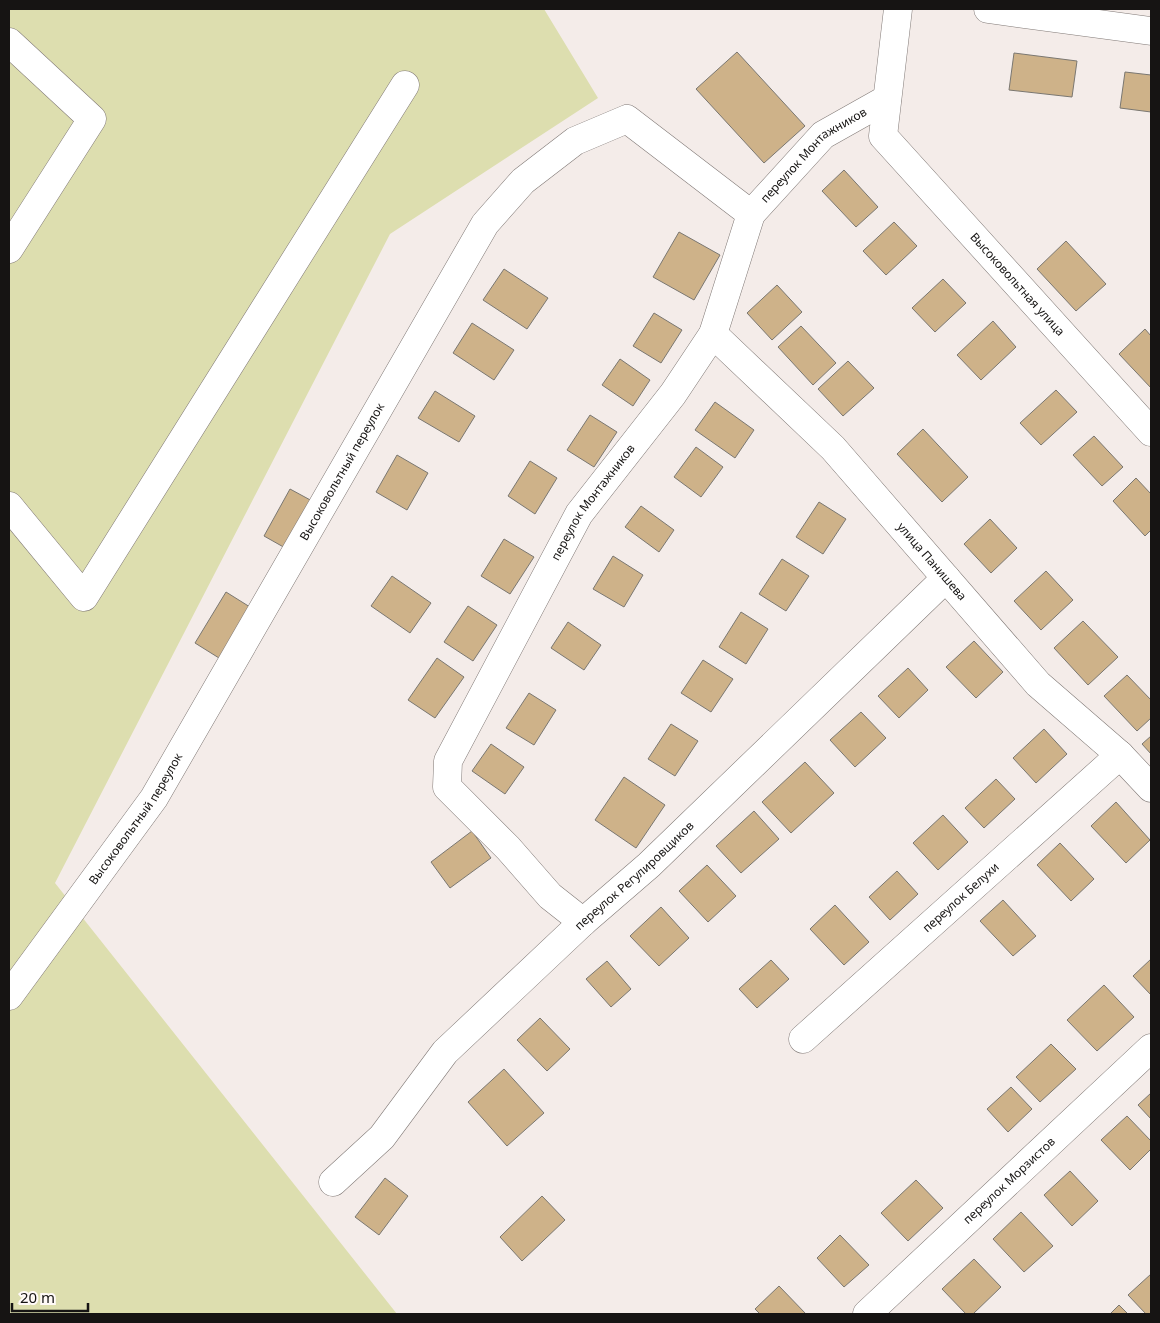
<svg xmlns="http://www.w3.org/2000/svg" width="1160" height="1323" font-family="'Noto Sans',sans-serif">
<rect width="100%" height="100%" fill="#f4ece9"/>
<path fill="#dddeaf" d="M9 9H544L598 98 390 234 55 883 397 1314H9Z"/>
<path fill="#ceb289" stroke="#7a7771" d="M737 52 805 126 764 163 696 89Z
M1014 53 1077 61 1072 97 1009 90Z
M1125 72 1151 75V112L1120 108Z
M844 170 878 207 856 227 822 191Z
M894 222 917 246 886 275 863 251Z
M679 232 720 255 694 300 653 277Z
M1066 241 1106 284 1076 311 1037 269Z
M504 269 548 298 527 329 483 300Z
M943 279 966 303 935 332 912 308Z
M777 285 802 312 772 340 747 313Z
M654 313 682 330 661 363 633 346Z
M993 321 1016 347 981 380 957 355Z
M472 323 514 350 494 380 453 353Z
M801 326 836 363 813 385 778 347Z
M1145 329 1151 336V388L1119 354Z
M620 359 650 380 633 406 602 385Z
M848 361 874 388 843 416 818 389Z
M1056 390 1077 412 1041 445 1020 423Z
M435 391 475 416 459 442 418 418Z
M715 402 754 430 735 458 695 430Z
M590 415 617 432 594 467 567 450Z
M923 429 968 477 942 502 897 454Z
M1094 436 1123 467 1102 486 1073 455Z
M696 447 723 467 701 497 674 477Z
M397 455 428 473 407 510 376 492Z
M530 461 557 478 535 514 508 496Z
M1136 478 1151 494V530L1145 536 1113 501Z
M290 489 314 502 287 549 264 536Z
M819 502 846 519 823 554 796 537Z
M641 506 674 530 659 552 625 527Z
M990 519 1017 548 991 573 964 544Z
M504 539 534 557 510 594 481 576Z
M613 556 643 575 624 607 593 589Z
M782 559 809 576 786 611 759 594Z
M1046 571 1073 600 1041 630 1014 601Z
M392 576 431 603 410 633 371 606Z
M226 592 258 612 227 663 195 643Z
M468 606 497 625 473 661 444 642Z
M741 612 768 629 746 664 719 647Z
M1083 621 1118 657 1088 685 1054 648Z
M568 622 601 645 584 670 551 648Z
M974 641 1003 672 976 698 946 667Z
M437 658 464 677 435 718 408 700Z
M703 660 733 679 711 712 681 693Z
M908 668 928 690 899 718 878 696Z
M1127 675 1151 700V718L1137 731 1104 696Z
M529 693 556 710 534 745 506 728Z
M861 712 886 738 855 767 830 740Z
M671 724 698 741 675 776 648 759Z
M1044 729 1067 754 1036 783 1013 758Z
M1151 736V754L1142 744Z
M491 744 524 767 505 794 472 771Z
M805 762 834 793 791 833 762 802Z
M624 777 665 805 636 848 595 820Z
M996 779 1015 799 984 828 965 808Z
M1116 802 1150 840 1126 863 1091 826Z
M754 811 779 839 741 873 716 846Z
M943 815 968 842 938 870 913 843Z
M472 831 491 858 450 888 431 862Z
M1060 843 1094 879 1071 901 1037 865Z
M707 865 736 896 708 922 679 891Z
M897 871 918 894 890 920 869 897Z
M1003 900 1036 936 1013 956 980 921Z
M835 905 869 942 844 965 810 929Z
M661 907 689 938 659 966 630 936Z
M1151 959V995L1133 976Z
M771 960 789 979 757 1008 739 989Z
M607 961 631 989 611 1007 586 979Z
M1104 985 1134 1017 1097 1051 1067 1020Z
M540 1018 570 1049 547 1071 517 1040Z
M1051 1044 1076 1069 1040 1102 1016 1077Z
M504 1069 544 1113 507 1146 468 1102Z
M1011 1087 1032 1109 1008 1132 987 1109Z
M1151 1093V1119L1138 1105Z
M1127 1116 1151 1141V1149L1130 1170 1101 1140Z
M1070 1171 1098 1201 1072 1226 1044 1195Z
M385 1178 408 1196 379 1235 355 1217Z
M916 1180 943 1208 908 1241 881 1213Z
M542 1196 565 1220 522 1261 500 1237Z
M1021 1212 1053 1246 1024 1272 993 1239Z
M840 1235 869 1265 844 1287 817 1258Z
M974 1259 1001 1287 973 1314H966L942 1289Z
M1151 1274V1314H1146L1128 1295Z
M779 1286 806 1314H760L755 1309Z
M1119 1305 1128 1314H1110Z"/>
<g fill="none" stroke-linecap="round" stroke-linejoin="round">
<g stroke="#807976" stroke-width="29">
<g id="minor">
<path id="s1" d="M898 9 883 136 1151 432"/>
<path d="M988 9 1151 31"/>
<path d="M9 42 92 119 9 249"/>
<path id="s2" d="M713 334 833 448 1038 684 1120 755 1151 788"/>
<path d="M9 506 84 597 405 85"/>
<path id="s3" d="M583 922 550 896 508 848 447 787 448 761 579 514 673 394 713 334 751 214 823 135 887 99"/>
<path id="s4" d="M9 996 154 798 485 224 523 181 575 141 627 119 751 214"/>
<path id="s5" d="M803 1039 1120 755"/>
<path id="s6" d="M333 1182 382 1137 445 1052 583 922 649 865 946 578"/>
<path id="s7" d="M867 1314 1151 1048"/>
</g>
</g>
<use href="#minor" stroke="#fff" stroke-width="28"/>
</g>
<g text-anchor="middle" stroke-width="4" stroke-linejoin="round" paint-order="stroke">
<g font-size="12" fill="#161413" stroke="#fffaf8">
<text dy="4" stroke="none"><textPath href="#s3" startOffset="935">переулок Монтажников</textPath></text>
<text dy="4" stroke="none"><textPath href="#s1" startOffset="328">Высоковольтная улица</textPath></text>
<text dy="4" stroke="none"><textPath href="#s4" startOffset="622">Высоковольтный переулок</textPath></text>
<text dy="4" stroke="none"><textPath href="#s3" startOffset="515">переулок Монтажников</textPath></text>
<text dy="4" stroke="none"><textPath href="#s2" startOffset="316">улица Панишева</textPath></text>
<text dy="4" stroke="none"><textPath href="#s4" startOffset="218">Высоковольтный переулок</textPath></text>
<text dy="4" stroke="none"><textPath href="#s6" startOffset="431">переулок Регулировщиков</textPath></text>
<text dy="4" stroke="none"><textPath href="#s5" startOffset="212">переулок Белухи</textPath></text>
<text dy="4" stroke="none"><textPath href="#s7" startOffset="195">переулок Морзистов</textPath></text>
</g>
</g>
<rect width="1160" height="1323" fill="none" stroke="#161413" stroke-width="20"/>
<path d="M12 1303v8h76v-8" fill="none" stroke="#161413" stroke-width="2.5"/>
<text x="20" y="1303" font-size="15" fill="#161413" stroke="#fffaf8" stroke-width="4" paint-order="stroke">20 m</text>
</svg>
